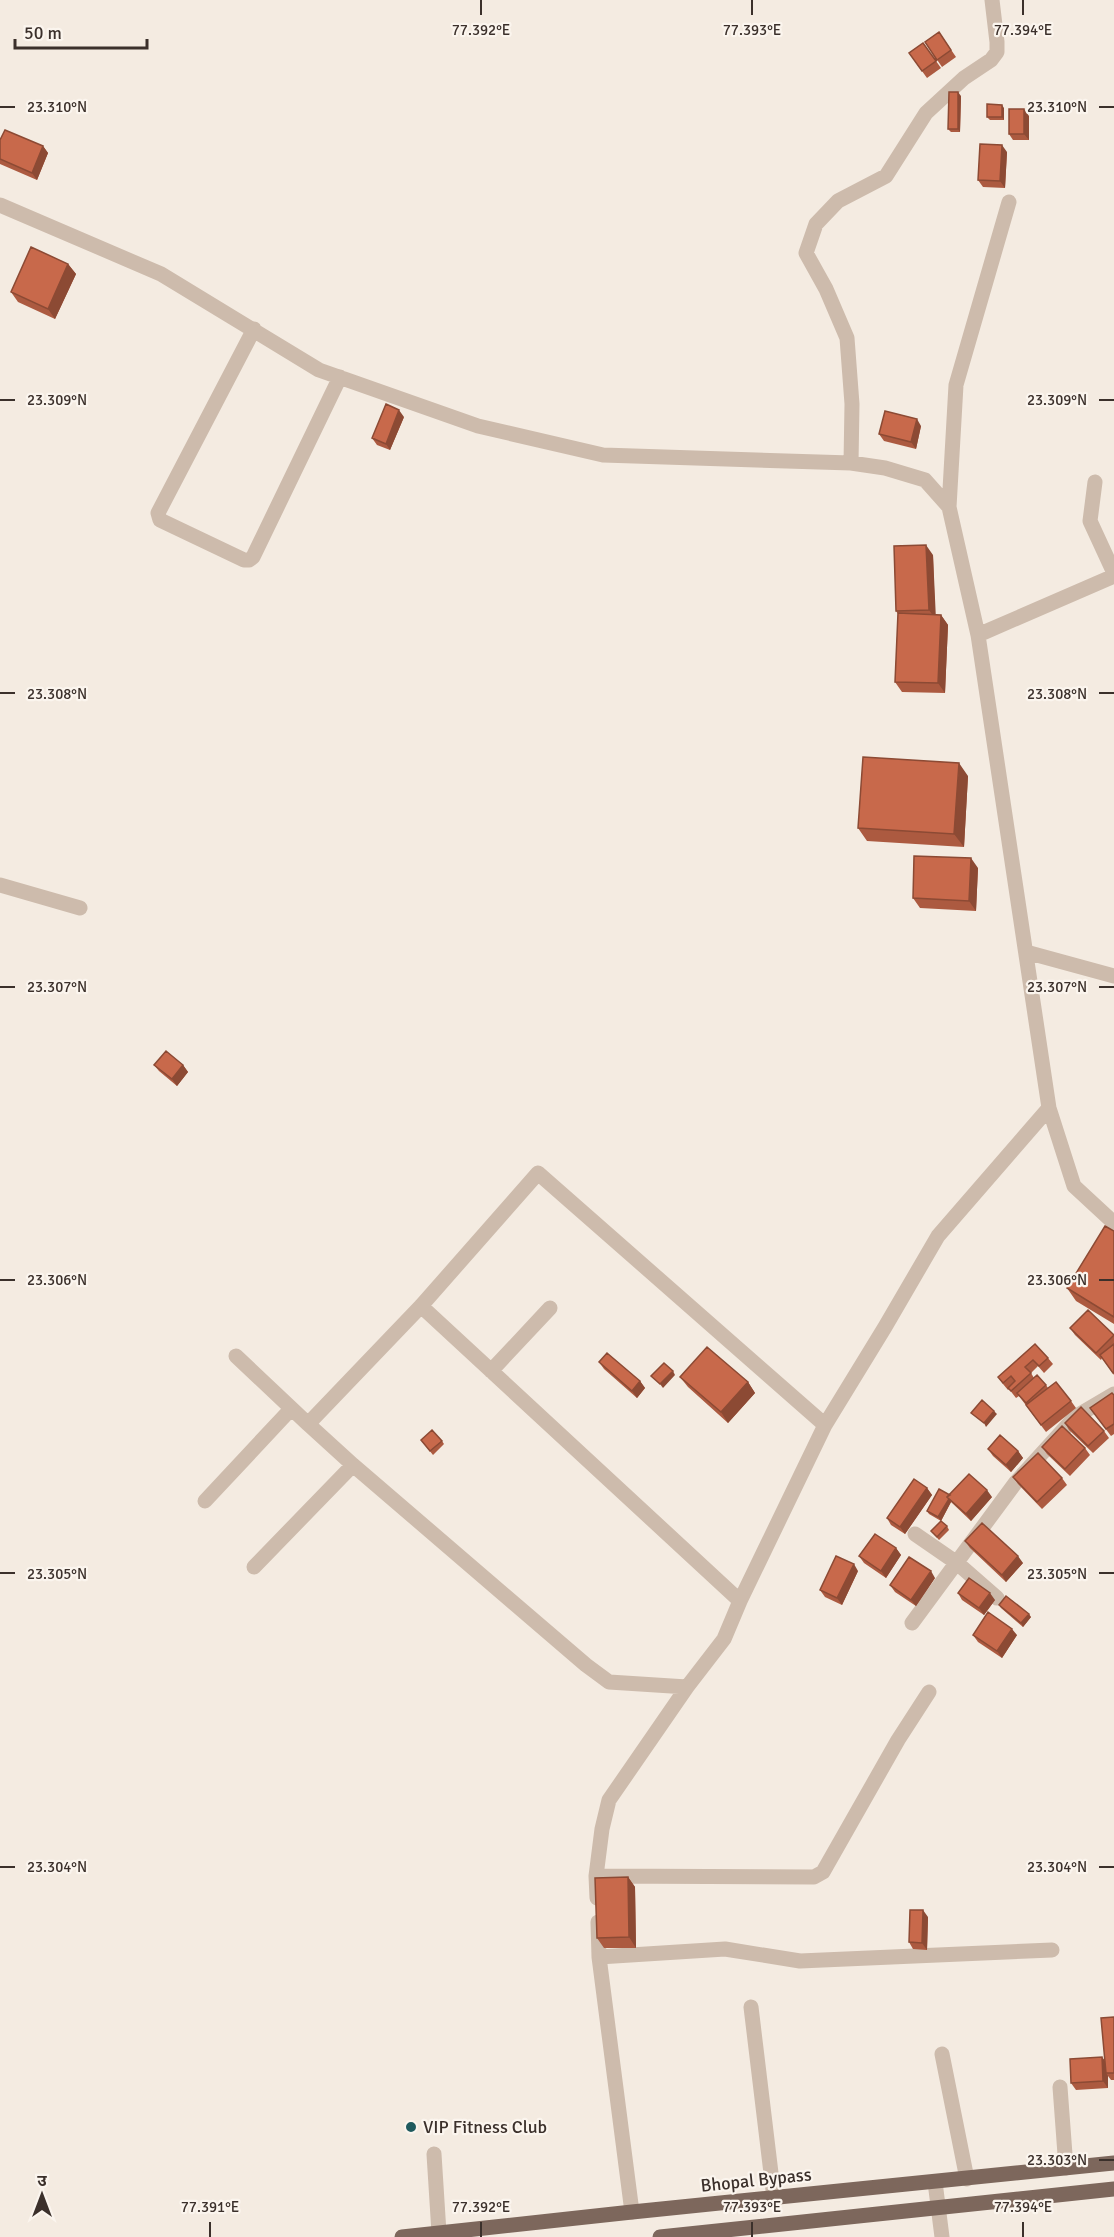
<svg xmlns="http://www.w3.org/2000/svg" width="1114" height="2237" font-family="Signika,'Noto Sans Devanagari',sans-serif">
<rect width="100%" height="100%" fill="#f4ebe1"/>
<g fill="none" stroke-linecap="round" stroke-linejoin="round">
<path stroke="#cdbbac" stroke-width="15" d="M0 205 161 274 319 370 478 426 603 455 851 463 885 468 925 480 949 507 978 635 1049 1108 1074 1186 1114 1223
M254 329 158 513 160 520 244 560H249L253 557 340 377
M851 463 852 404 847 338 826 289 806 253 816 224 838 201 886 176 926 113 964 78 991 60 997 52V42L992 0
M1095 482 1090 521 1114 573
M949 507 956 385 1009 202
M978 635 1114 576
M0 885 80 908
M1026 952 1114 976
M421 1306 740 1601
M236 1356 308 1424
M491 1371 550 1308
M205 1501 291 1409
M915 1534 957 1563 997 1598
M254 1567 353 1465
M912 1623 1016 1482 1075 1417 1114 1394
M687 1687 609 1682 586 1665 353 1465 308 1424 421 1306 538 1173 825 1425
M596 1876 814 1877 823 1872 898 1740 929 1692
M597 1898 596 1876 602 1829 609 1800 687 1687 724 1639 740 1601 825 1425 885 1327 938 1236 1049 1108
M598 1922 599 1957 632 2212
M599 1957 725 1949 800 1961 1052 1950
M751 2007 774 2198
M942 2054 967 2179
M1060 2087 1066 2168
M434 2154 439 2233
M935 2182 942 2237"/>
<path stroke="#7d675c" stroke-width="15" d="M402 2237 632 2212 1114 2163
M660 2237 1114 2189"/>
</g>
<path fill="#ac5a40" d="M939 32 956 57 942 67 925 42Z
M923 43 941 68 927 78 909 53Z
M961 96 960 132H951L948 129Z
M1004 108V120H990L987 117Z
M1029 116V140H1013L1009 134Z
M0 140 43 146 48 153 37 180 0 164Z
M1007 152 1005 188 983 187 978 180Z
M68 264 76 274 55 319 18 302 11 292Z
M404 417 390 450 377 445 372 438Z
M921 426 916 449 884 441 879 434Z
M933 555 935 615H941L948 625 945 693 902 692 895 682 898 614 896 611Z
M968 776 964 847 867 841 858 828Z
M978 868 976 911 920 908 913 898Z
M154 1065H183L188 1072 177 1086 159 1071Z
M1114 1231V1324L1076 1301 1067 1288Z
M1070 1328 1114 1335V1375L1102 1358 1101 1360 1075 1335Z
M1035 1344 1048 1358 1053 1364 1044 1373 1038 1366 1031 1373 1034 1378 1046 1385 1048 1388 1071 1401 1076 1408 1046 1432 1019 1396 1016 1398 1009 1389 1008 1390 1003 1384 998 1377Z
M599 1362 640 1381 645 1388 637 1398 604 1369Z
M680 1377 748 1382 755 1393 728 1423 688 1387Z
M1114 1395V1434L1111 1436 1090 1408Z
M1065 1423 1104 1431 1109 1438 1093 1453 1069 1430Z
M421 1440 442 1441 444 1444 433 1455Z
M1042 1447 1085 1448 1090 1455 1070 1476 1047 1454Z
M988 1449 1018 1451 1023 1458 1011 1472 993 1456Z
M1013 1477 1062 1478 1067 1485 1042 1509 1018 1484Z
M927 1488 932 1495 905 1534 891 1525 887 1518Z
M950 1495 992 1497 971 1521 951 1502 941 1521 929 1514 927 1511Z
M947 1526 949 1530 939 1540 931 1531Z
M965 1541 1023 1563 1006 1582 970 1548Z
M896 1548 901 1555 886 1578 864 1563 859 1556Z
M858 1571 842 1605 825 1597 820 1590Z
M935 1578 916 1606 895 1592 890 1585Z
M958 1593 995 1600 984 1615 962 1600Z
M999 1605 1031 1617 1023 1627 1001 1608Z
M973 1635H1017L1002 1658 978 1642Z
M628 1877 635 1887 636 1948H604L597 1938Z
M928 1917 927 1950 913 1949 909 1942Z
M1114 2017V2080H1111L1108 2076V2088L1076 2090 1071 2083 1102 2057 1105 2061Z"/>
<path fill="#8c4a34" d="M958 92 961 96 960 132 958 129Z
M1002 105 1004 108V120L1002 117Z
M1024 109 1029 116V140L1024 134Z
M1002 145 1007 152 1005 188 1000 181Z
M43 146 48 153 37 180 32 173Z
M68 264 76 274 55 319 48 309Z
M399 410 404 417 390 450 386 444Z
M917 419 921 426 916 449 911 442Z
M926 545 933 555 936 620 929 610Z
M941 615 948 625 945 693 938 683Z
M959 763 968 776 964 847 954 834Z
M971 858 978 868 976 911 969 901Z
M183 1065 188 1072 177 1086 172 1079Z
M673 1371 675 1375 663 1388 660 1384Z
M640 1381 645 1388 637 1398 632 1391Z
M748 1382 755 1393 728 1423 721 1412Z
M994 1411 997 1414 986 1427 984 1423Z
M1018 1451 1023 1458 1011 1472 1006 1465Z
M927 1488 932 1495 905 1534 900 1527Z
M987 1490 992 1497 971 1521 966 1514Z
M949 1499 951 1502 941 1521 938 1517Z
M896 1548 901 1555 886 1578 881 1571Z
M1018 1556 1023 1563 1006 1582 1002 1575Z
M854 1564 858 1571 842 1605 837 1598Z
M931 1571 935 1578 916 1606 911 1600Z
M990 1593 995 1600 984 1615 979 1608Z
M1029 1614 1031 1617 1023 1627 1021 1623Z
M1012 1629 1017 1635 1002 1658 997 1651Z
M628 1877 635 1887 636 1948 629 1937Z
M923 1910 928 1917 927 1950 922 1943Z
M1102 2057 1107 2064 1106 2073 1108 2076V2088L1103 2081Z"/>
<path fill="#c8694b" stroke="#8c4a34" stroke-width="1.5" d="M939 32 951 50 937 60 925 42Z
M923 43 936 61 922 71 909 53Z
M949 92H958V129H948Z
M987 104 1002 105V117H987Z
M1009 109H1024V134H1009Z
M5 130 43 146 32 173 0 159V140Z
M980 144 1002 145 1000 181 978 180Z
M31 247 68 264 48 309 11 292Z
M386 404 399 410 386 444 372 438Z
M885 411 917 419 911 442 879 434Z
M926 545 929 610 896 611 894 546Z
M898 613 941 615 938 683 895 682Z
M863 757 959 763 954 834 858 828Z
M914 856 971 858 969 901 913 898Z
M166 1051 183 1065 172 1079 154 1065Z
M1105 1226 1114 1231V1317L1067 1288Z
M1088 1310 1114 1335 1096 1353 1070 1328Z
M1035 1344 1048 1358 1039 1366 1033 1360 1025 1367 1031 1373 1011 1391 1008 1388 1015 1381 1011 1376 1003 1383 998 1377Z
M1114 1344V1373H1113L1100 1355Z
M707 1347 748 1382 721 1412 680 1377Z
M607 1353 640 1381 632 1391 599 1362Z
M664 1363 673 1371 660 1384 651 1376Z
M1037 1375 1046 1385 1026 1403 1017 1393Z
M1056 1382 1071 1401 1041 1425 1026 1405Z
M1112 1393 1114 1395V1424L1106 1429 1090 1408Z
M982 1400 994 1411 984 1423 971 1413Z
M1081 1407 1104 1431 1088 1446 1065 1423Z
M1062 1426 1085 1448 1065 1469 1042 1447Z
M432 1430 442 1441 430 1451 421 1440Z
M1000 1435 1018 1451 1006 1465 988 1449Z
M1038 1453 1062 1478 1037 1502 1013 1477Z
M969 1474 987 1490 966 1514 947 1497Z
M914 1479 927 1488 900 1527 887 1518Z
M939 1489 950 1495 947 1497 949 1499 938 1517 927 1511Z
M941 1521 947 1526 937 1537 931 1531Z
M982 1523 1018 1556 1002 1575 965 1541Z
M875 1534 896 1548 881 1571 859 1556Z
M836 1556 854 1564 837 1598 820 1590Z
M909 1557 931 1571 911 1600 890 1585Z
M969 1578 990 1593 979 1608 958 1593Z
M1006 1596 1029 1614 1021 1623 999 1605Z
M988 1612 1012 1629 997 1651 973 1635Z
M628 1877 629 1937 597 1938 595 1878Z
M910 1910H923L922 1943 909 1942Z
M1114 2017V2073H1106L1101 2018Z
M1102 2057 1103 2081 1071 2083 1070 2059Z"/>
<path fill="none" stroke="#3b302b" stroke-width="2" d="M481 0V15M752 0V15M1023 0V15M0 107H15M1099 107H1114M0 400H15M1099 400H1114M0 693H15M1099 693H1114M0 987H15M1099 987H1114M0 1280H15M1099 1280H1114M0 1573H15M1099 1573H1114M0 1867H15M1099 1867H1114M1099 2160H1114M210 2222V2237M481 2222V2237M752 2222V2237M1023 2222V2237"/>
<circle fill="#1f5a5e" stroke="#fbf5ee" stroke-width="2" cx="411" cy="2127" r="6"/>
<g text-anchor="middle" stroke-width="4.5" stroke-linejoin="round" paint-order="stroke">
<g font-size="18" fill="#3b302b" stroke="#fbf5ee" text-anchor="start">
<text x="423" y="2133">VIP Fitness Club</text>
</g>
<g font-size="18" fill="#3b302b" stroke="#fbf5ee">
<text transform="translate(756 2180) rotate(-6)" y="6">Bhopal Bypass</text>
</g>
</g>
<g font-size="15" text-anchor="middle" fill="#3b302b" stroke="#fbf5ee" stroke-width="4.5" stroke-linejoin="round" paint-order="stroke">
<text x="481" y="35">77.392°E</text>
<text x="752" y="35">77.393°E</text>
<text x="1023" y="35">77.394°E</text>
<text x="57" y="112">23.310°N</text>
<text x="1057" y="112">23.310°N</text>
<text x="57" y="405">23.309°N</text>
<text x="1057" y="405">23.309°N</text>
<text x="57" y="699">23.308°N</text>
<text x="1057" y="699">23.308°N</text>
<text x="57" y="992">23.307°N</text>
<text x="1057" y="992">23.307°N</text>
<text x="57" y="1285">23.306°N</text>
<text x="1057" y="1285">23.306°N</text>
<text x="57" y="1579">23.305°N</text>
<text x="1057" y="1579">23.305°N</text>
<text x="57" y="1872">23.304°N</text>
<text x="1057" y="1872">23.304°N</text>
<text x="1057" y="2165">23.303°N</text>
<text x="210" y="2212">77.391°E</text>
<text x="481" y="2212">77.392°E</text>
<text x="752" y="2212">77.393°E</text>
<text x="1023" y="2212">77.394°E</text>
</g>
<g transform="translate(42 2195)" stroke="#fbf5ee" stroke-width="4.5" paint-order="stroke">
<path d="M0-4.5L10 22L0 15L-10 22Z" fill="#3b302b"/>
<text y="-9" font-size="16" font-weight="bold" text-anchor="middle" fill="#3b302b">उ</text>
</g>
<path d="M15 39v9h132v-9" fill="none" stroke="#3b302b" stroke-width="3"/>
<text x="24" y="39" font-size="18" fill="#3b302b" stroke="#fbf5ee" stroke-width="4.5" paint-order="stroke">50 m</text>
</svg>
